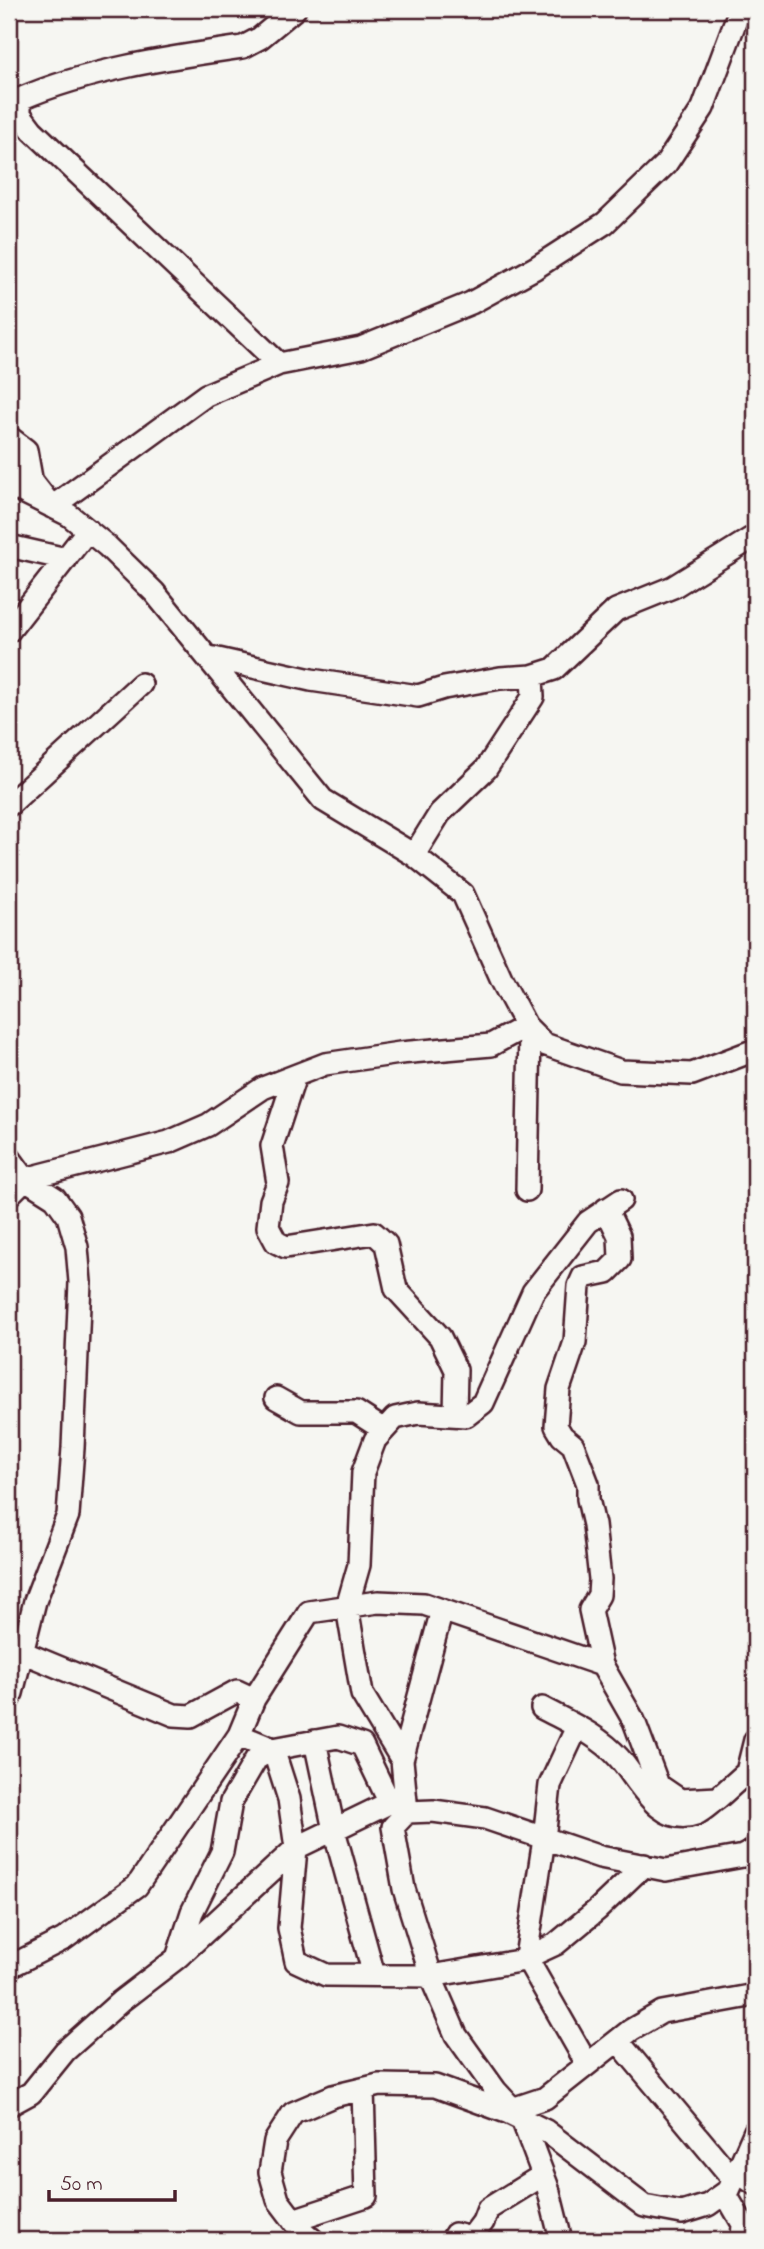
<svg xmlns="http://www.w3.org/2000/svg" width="764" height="2249" font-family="'Indie Flower',sans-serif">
<rect width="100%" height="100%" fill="#f6f6f2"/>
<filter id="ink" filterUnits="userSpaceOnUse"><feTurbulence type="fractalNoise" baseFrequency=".0143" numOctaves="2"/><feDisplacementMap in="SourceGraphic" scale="14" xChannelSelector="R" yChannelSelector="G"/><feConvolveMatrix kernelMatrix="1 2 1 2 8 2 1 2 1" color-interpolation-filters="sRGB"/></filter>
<g filter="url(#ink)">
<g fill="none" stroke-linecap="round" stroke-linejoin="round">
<g stroke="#4a1f2b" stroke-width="26">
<path id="minor" d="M279 364 32 130 20 114V99C90 69 168 58 243 47L260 38 295 9
M9 437 26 450 31 478
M9 456 17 462 52 507 206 395 279 364 361 348 471 303 535 268 605 223 666 164 703 108 740 9
M9 485 69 515 107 546 154 592 323 800 414 855 463 894 502 981 526 1026 544 1044 621 1071 692 1074 755 1050
M9 546 66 559
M9 631 88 530
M209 657 311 680 418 696 444 688 500 678 532 676 554 669 616 610 673 587 755 536
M9 805 141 684
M414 855 440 813 486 769 533 697 532 676
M295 1076 272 1146 278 1183 271 1201 268 1227 276 1242 286 1247 374 1233 386 1244 396 1289 440 1337 456 1370 455 1415
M9 1157 25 1179 55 1198 68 1216 77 1247 80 1282 73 1448 68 1515 35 1601 12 1693 9 1699
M527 1190 530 1031
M9 1195 25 1179 169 1142 208 1125 263 1088 325 1064 400 1053 491 1045 526 1026
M276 1398 301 1412H356L384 1430
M22 1652 174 1715 191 1716 237 1691 254 1699
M602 1665 590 1610 599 1595 600 1579 594 1525 588 1499V1484L573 1445 562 1436 556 1426 559 1389 575 1342 579 1286 583 1277 607 1272 620 1259 619 1236 606 1209
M542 1708C568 1722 599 1735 619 1758 638 1779 659 1828 696 1814 703 1811 711 1803 718 1798
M577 1727 550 1785 544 1839 526 1957 587 2064
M239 1735 273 1749 289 1799 296 1848 289 1928 296 1961 326 1975 431 1976 519 1961 556 1944 597 1910 644 1865
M315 1741 334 1830 374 1975
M402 1760 362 1694 347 1607 359 1565 363 1472 375 1440 395 1418 418 1413 466 1416 483 1403 533 1292 588 1222 621 1200
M178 1957 296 1848 393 1801
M9 1967 64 1939 137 1886 239 1735 254 1699 309 1612 378 1602 424 1604 602 1665 634 1721 658 1785 680 1800 718 1798 747 1772 755 1740
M618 2041 733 2179
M9 2105 31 2093 65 2051 121 2001 177 1958 192 1912 222 1852 231 1802 256 1759 273 1749 338 1737 362 1745 386 1795 407 1812 402 1760 442 1610
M512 2109 545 2098 631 2030 662 2012 755 1995
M737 2172 755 2184
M725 2193 743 2224 742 2240
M293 2220 366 2196 363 2089
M313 2240 300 2229 278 2200 270 2172 275 2141 293 2113 333 2096 379 2085 435 2086 509 2113 546 2131 644 2206 682 2213 708 2205 729 2190 755 2131
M452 2240 455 2234 471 2238 483 2222 488 2209 543 2175
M561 2240 548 2188 522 2119 496 2091 456 2035 433 1982 404 1889 393 1827 407 1812 433 1811 485 1818 600 1857 666 1870 743 1856 755 1850"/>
</g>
<use href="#minor" stroke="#f6f6f2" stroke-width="21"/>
</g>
</g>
<rect width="764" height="2249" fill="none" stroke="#f6f6f2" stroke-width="35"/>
<rect x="18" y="18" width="729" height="2214" fill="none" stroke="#4a1f2b" stroke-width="2.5" filter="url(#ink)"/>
<path d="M49 2190v10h126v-10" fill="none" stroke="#4a1f2b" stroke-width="3.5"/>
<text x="60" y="2190" font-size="21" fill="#4a1f2b" stroke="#f6f6f2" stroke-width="5" paint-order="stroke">50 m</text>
</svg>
